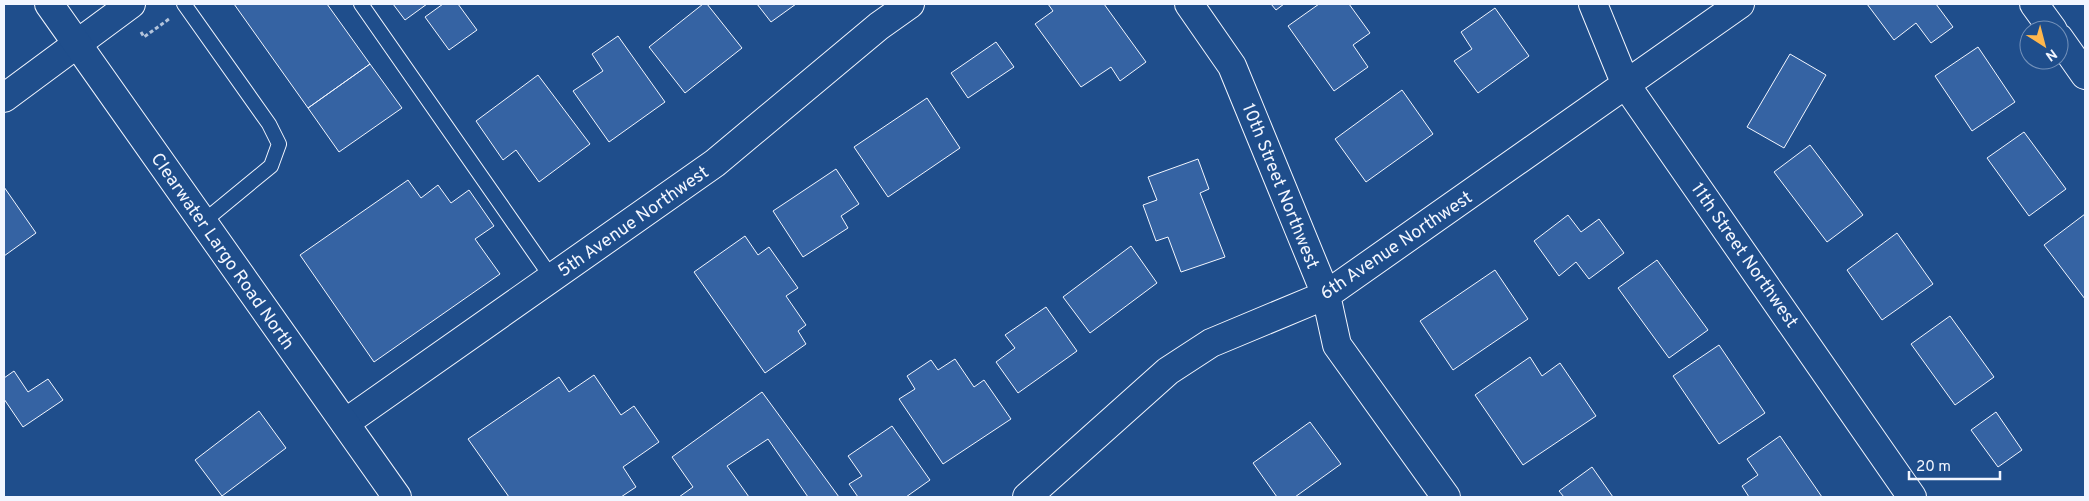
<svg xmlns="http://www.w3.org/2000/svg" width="2089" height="501" font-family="Overpass,sans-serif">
<rect width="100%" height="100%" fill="#1f4e8c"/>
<path fill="#3563a3" stroke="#f2f6ff" d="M234 4H327L370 64 308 108Z
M393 4H427L405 20Z
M443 4H458L477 30 449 50 425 17Z
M703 4H707L742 48 685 93 649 47Z
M757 4H796L771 22Z
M1048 4H1104L1146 62 1120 81 1111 67 1081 87 1035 24 1053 11Z
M1271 4H1284L1276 10Z
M1319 4H1349L1370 33 1353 45 1368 67 1334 91 1288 26Z
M1867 4H1936L1953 27 1931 43 1916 23 1894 40Z
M1495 8 1529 56 1478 93 1454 61 1472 49 1461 32Z
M618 36 665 102 609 142 573 91 603 71 592 54Z
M996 42 1014 67 968 98 951 73Z
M1978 47 2015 102 1972 131 1935 76Z
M1790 54 1826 75 1784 148 1747 127Z
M370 64 402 108 339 152 308 108Z
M538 75 590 144 539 182 516 150 503 160 476 121Z
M1402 90 1433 134 1366 182 1335 139Z
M927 98 960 148 888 197 854 147Z
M2024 132 2066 189 2029 216 1987 158Z
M1810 145 1863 215 1827 242 1774 172Z
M1198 159 1209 189 1200 193 1225 257 1181 272 1168 237 1156 241 1143 205 1157 200 1148 177Z
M836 169 859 204 841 216 848 228 803 257 773 211Z
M408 180 421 198 438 185 451 203 469 190 494 226 475 239 500 274 374 362 300 255Z
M4 187 36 233 4 256Z
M2085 214V299L2044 245Z
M1568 215 1581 232 1599 219 1624 253 1589 279 1576 262 1559 276 1534 241Z
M1897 233 1933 284 1882 320 1847 270Z
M745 236 758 255 769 247 798 288 786 296 806 325 798 331 806 344 765 373 694 272Z
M1131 246 1157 283 1090 333 1063 297Z
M1657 260 1708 330 1669 358 1618 288Z
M1495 270 1528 319 1453 370 1420 321Z
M1046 307 1077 351 1018 393 996 362 1015 348 1005 335Z
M1950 316 1994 377 1955 405 1911 344Z
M1719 345 1765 413 1719 444 1673 376Z
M1530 357 1542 376 1560 363 1596 416 1523 465 1475 395Z
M955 359 974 387 984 380 1011 419 943 464 899 399 915 389 907 376 931 360 938 370Z
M14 371 28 392 48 379 63 400 23 427 4 399V378Z
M594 375 621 415 634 406 659 442 623 467 636 487 621 497H509L468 439 559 377 569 392Z
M762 392 839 497H808L768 439 727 466 749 497H679L693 487 672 457Z
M259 411 286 448 222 496 195 460Z
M1996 412 2022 450 1998 467 1971 430Z
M1310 422 1341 464 1295 497H1277L1253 463Z
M892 426 930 480 906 497H858L849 484 862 476 848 456Z
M1780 436 1822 497H1749L1742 486 1758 475 1747 459Z
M1592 467 1613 497H1564L1559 491Z"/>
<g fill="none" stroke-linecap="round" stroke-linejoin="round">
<g stroke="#f2f6ff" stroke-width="16">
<path id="lane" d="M184 4 269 124 279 144 271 166 203 222
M361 4 552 278"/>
</g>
<g stroke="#f2f6ff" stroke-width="30">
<path id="street" d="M1189 4 1232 66 1326 295 1337 345 1446 497
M1593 4 1626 85 1912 497
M2034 4 2053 30
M2059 38 2085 75
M4 98 131 4
M345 423 715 163 879 26 910 4
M1027 497 1168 371 1211 343 1326 295 1740 4"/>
</g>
<g stroke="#f2f6ff" stroke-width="30">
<path id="secondary" d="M49 4 397 497"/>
</g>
<path stroke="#b3c4dc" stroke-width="3" stroke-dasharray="4 2.5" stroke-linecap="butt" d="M141 32 144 37 169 19"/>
<use href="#lane" stroke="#1f4e8c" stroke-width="14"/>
<use href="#street" stroke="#1f4e8c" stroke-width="28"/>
<use href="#secondary" stroke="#1f4e8c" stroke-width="28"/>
</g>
<g text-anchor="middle" stroke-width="4" stroke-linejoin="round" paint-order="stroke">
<g font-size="18" fill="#f2f6ff" stroke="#1f4e8c">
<text transform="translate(1281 186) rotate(68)" y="6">10th Street Northwest</text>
<text transform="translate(633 221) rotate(-35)" y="6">5th Avenue Northwest</text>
<text transform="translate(1396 245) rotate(-34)" y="6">6th Avenue Northwest</text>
<text transform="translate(223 251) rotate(55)" y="6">Clearwater Largo Road North</text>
<text transform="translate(1745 255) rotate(55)" y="6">11th Street Northwest</text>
</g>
</g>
<rect width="2089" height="501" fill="none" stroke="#f2f6ff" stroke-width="10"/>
<g transform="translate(2044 45) rotate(144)"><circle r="24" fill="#1f4e8c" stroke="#7391ba"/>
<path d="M0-4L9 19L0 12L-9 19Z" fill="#ffb74d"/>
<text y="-8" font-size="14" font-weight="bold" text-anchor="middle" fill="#f2f6ff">N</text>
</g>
<path d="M1909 471v8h91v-8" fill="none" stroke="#f2f6ff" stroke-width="2.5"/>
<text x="1916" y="471" font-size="15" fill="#f2f6ff" stroke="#1f4e8c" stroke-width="4" paint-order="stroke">20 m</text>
</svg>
